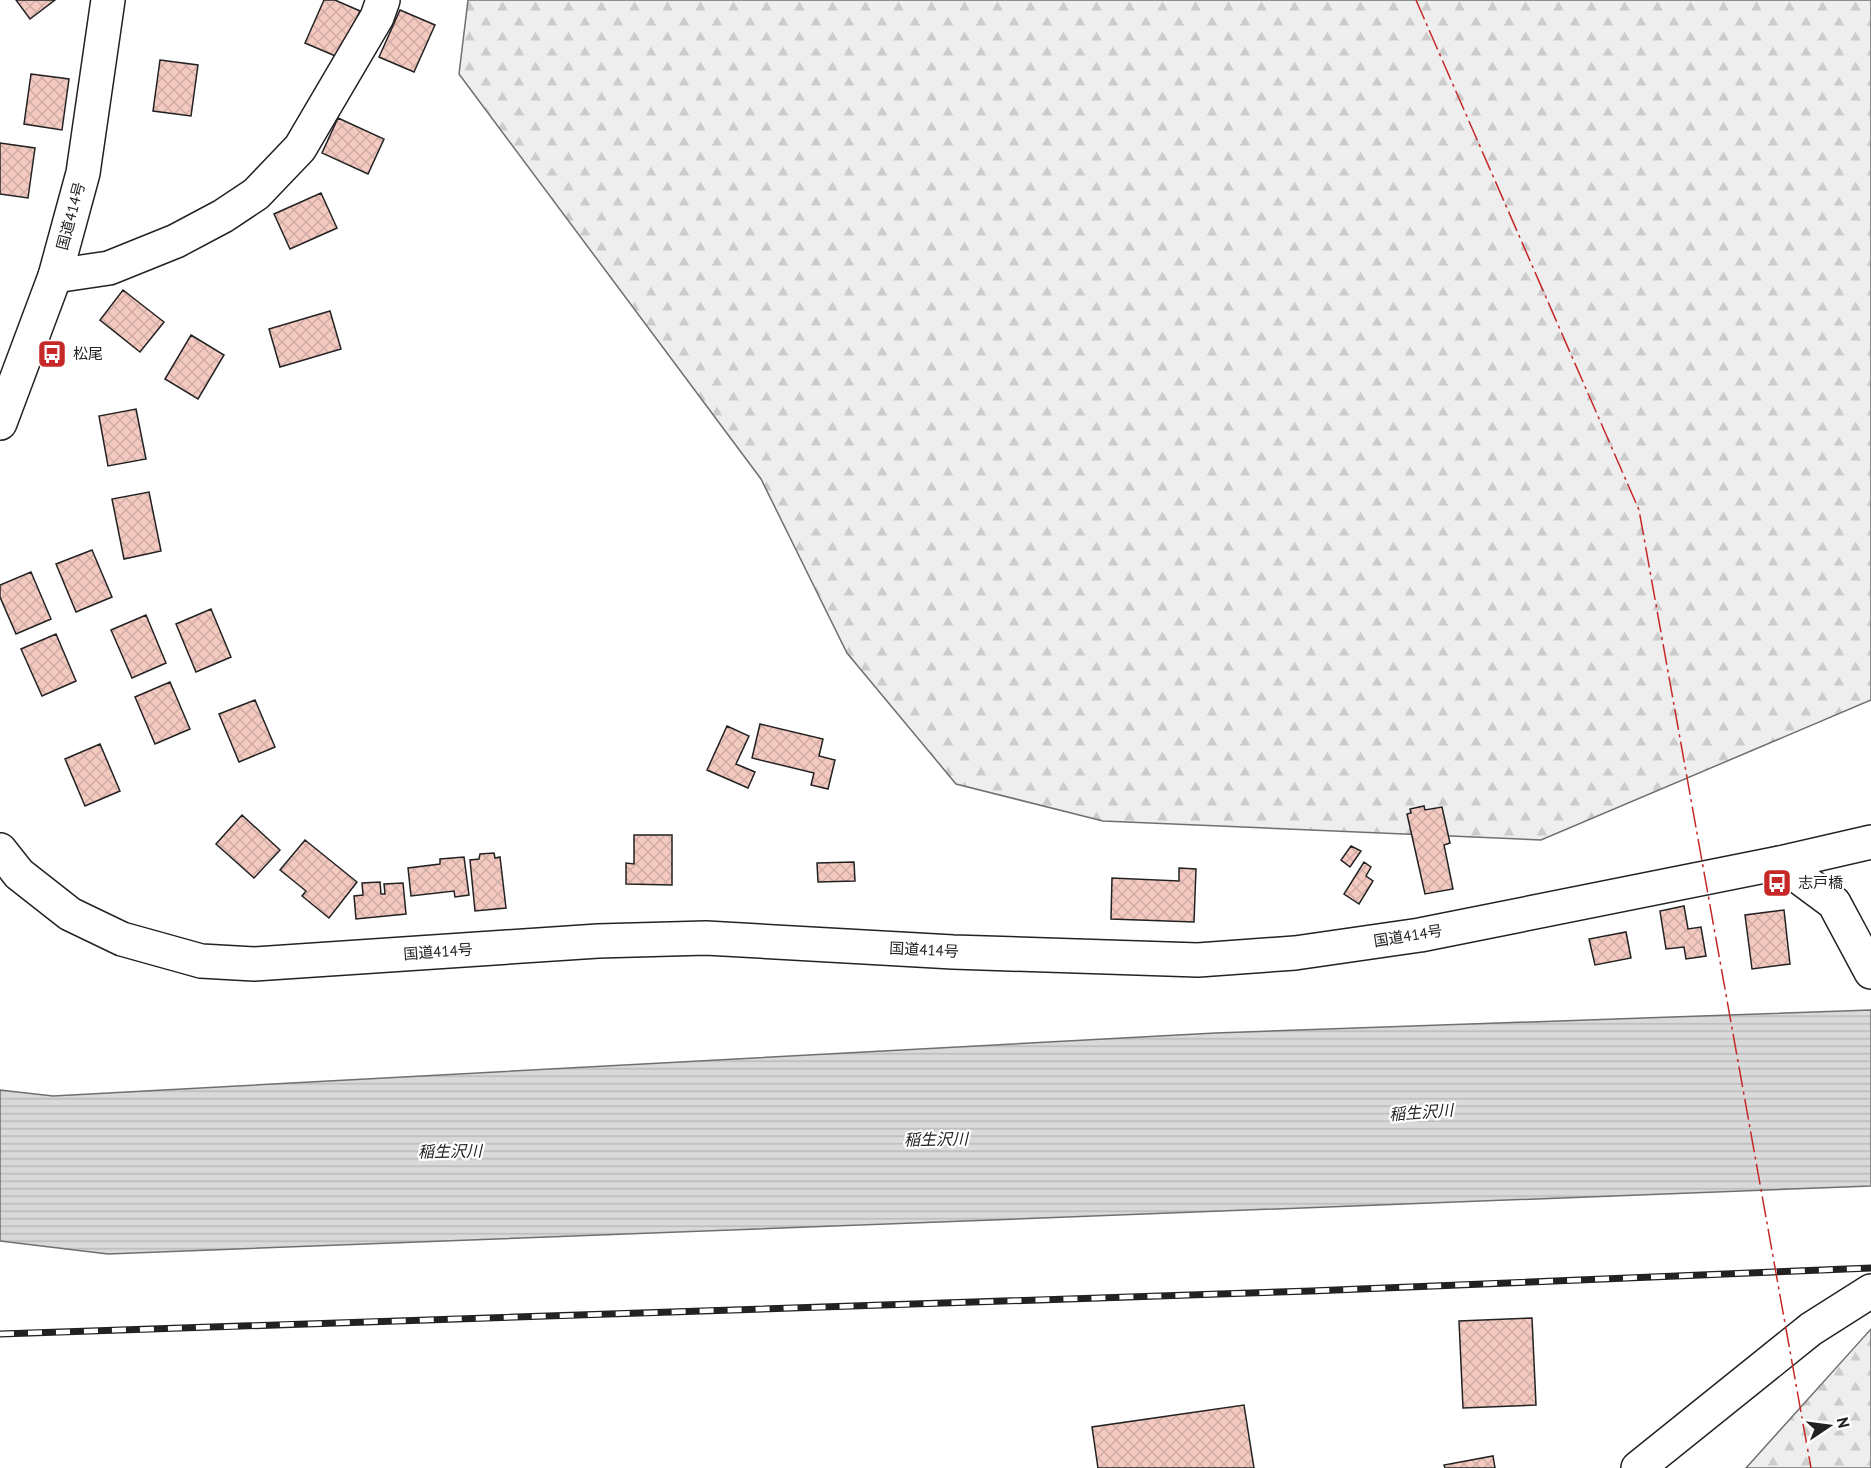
<svg xmlns="http://www.w3.org/2000/svg" width="1871" height="1468" font-family="'PT Sans','Noto Sans JP',sans-serif">
<defs>
<pattern id="forest-firs" width="22" height="20" patternUnits="userSpaceOnUse" patternTransform="scale(1.5)"><rect width="22" height="20" fill="#eee"/><path d="M5 1l3.5 6h-7zM16 11l3.5 6h-7z" fill="#ccc"/></pattern>
<pattern id="water-rules" width="6" height="5" patternUnits="userSpaceOnUse" patternTransform="scale(1.5)"><rect width="6" height="5" fill="#d9d9d9"/><path d="M0 2.5h6" fill="none" stroke="#bababa"/></pattern>
<pattern id="building-cross-hatch" width="8" height="8" patternUnits="userSpaceOnUse" patternTransform="scale(1.5)"><rect width="8" height="8" fill="#f3c9c0"/><path d="M0 0l8 8M0 8l8-8" fill="none" stroke="#d0aca5"/></pattern>
</defs>
<rect width="100%" height="100%" fill="#fff"/>
<path fill="url(#forest-firs)" stroke="#6f6f6f" stroke-width="1.5" d="M468 0H1871V700L1541 840 1103 821 956 784 847 653 761 479 459 74Z
M1871 1329V1468H1746Z"/>
<path fill="url(#water-rules)" stroke="#6f6f6f" stroke-width="1.5" d="M1871 1010V1186L108 1254 0 1241V1090L53 1096 1215 1033Z"/>
<path fill="url(#building-cross-hatch)" stroke="#222" stroke-width="1.5" d="M16 0H55L30 19Z
M324 0H335L360 11 340 58 305 43Z
M400 10 435 25 414 72 379 57Z
M160 60 198 65 191 116 153 111Z
M31 74 69 79 62 130 24 124Z
M338 118 384 139 368 174 322 153Z
M0 143 35 148 28 198 0 194Z
M321 193 337 228 290 249 274 214Z
M123 290 164 322 140 352 100 320Z
M330 311 341 349 280 367 269 329Z
M191 335 224 355 198 399 165 379Z
M136 409 146 459 108 466 99 416Z
M149 492 161 551 124 559 112 499Z
M92 550 112 597 76 612 56 564Z
M31 572 51 619 16 634 0 597V585Z
M211 609 231 657 196 672 176 624Z
M146 615 166 663 132 678 111 630Z
M56 634 76 681 42 696 21 649Z
M170 682 190 729 155 744 135 697Z
M255 700 275 747 239 762 219 714Z
M760 724 823 739 819 756 835 760 828 789 811 785 814 773 752 758Z
M727 726 749 736 736 764 755 772 748 788 707 770Z
M100 744 120 791 85 806 65 759Z
M1424 806 1425 810 1442 807 1450 843 1444 845 1453 889 1425 894 1407 814 1411 813 1410 809Z
M242 815 280 850 254 878 216 844Z
M634 835H672V885L626 884V863L634 864Z
M305 840 357 882 329 918 302 896 306 891 280 870Z
M1351 846 1361 851 1350 867 1341 860Z
M494 853 495 858 500 857 506 908 475 911 470 860 479 859 480 854Z
M464 857 469 895 455 897 454 891 411 896 408 868 440 864V859Z
M854 862 855 881 818 882 817 863Z
M1364 862 1371 867 1366 876 1373 881 1359 904 1344 894Z
M1179 868 1196 869 1194 922 1111 919 1112 878 1179 881Z
M380 882 381 894H385L384 884 403 883 406 914 356 919 354 896 363 895 362 883Z
M1684 906 1688 929 1701 927 1706 956 1686 959 1684 947 1666 949 1660 911Z
M1784 910 1790 964 1752 969 1745 915Z
M1626 932 1631 958 1595 965 1589 939Z
M1532 1318 1536 1405 1463 1408 1459 1321Z
M1244 1405 1254 1468H1098L1092 1427Z
M1493 1456 1495 1468H1445L1444 1465Z"/>
<g fill="none" stroke-linecap="round" stroke-linejoin="round">
<g stroke="#222" stroke-width="36">
<path id="minor" d="M55 276 109 268 176 241 223 216 256 194 300 148 377 17 383 0
M1780 863 1834 903 1871 972
M1638 1468 1811 1329 1871 1291"/>
</g>
<g stroke="#222" stroke-width="36">
<path id="highway" d="M0 423 55 276 83 173 108 0
M0 850 19 874 70 914 122 939 201 961 254 964 598 941 706 938 953 952 1198 960 1295 953 1420 935 1780 863 1871 842"/>
</g>
<use href="#minor" stroke="#fff" stroke-width="33"/>
<use href="#highway" stroke="#fff" stroke-width="33"/>
<g stroke="#222" stroke-width="7">
<path id="rail" d="M0 1334 1311 1291 1871 1268"/>
</g>
<use href="#rail" stroke="#fff" stroke-width="4.5" stroke-dasharray="14" stroke-linecap="butt"/>
<path stroke="#c62828" stroke-width="1.5" stroke-dasharray="21 4.5 3 4.5" stroke-linecap="butt" d="M1416 0 1639 510 1811 1468"/>
</g>
<defs>
<g id="bus-square" transform="scale(1.5)"><rect x="-9" y="-9" width="18" height="18" rx="4" fill="#c62828" stroke="#fff"/><path d="M-5-6H5V4H4V6H2V4H-2V6H-4V4H-5ZM-3.5-4V0h7V-4ZM-3.5 1.2v1.5H-2V1.2ZM2 1.2v1.5H3.5V1.2Z" fill="#fff"/></g>
</defs>
<g fill-rule="evenodd">
<use href="#bus-square" x="52" y="354"/>
<use href="#bus-square" x="1777" y="883"/>
</g>
<g text-anchor="middle" stroke-width="4.5" stroke-linejoin="round" paint-order="stroke">
<g font-size="15" fill="#222" stroke="#fff">
<text transform="translate(71 216) rotate(-75)" y="5">国道414号</text>
<text transform="translate(1408 936) rotate(-9)" y="5">国道414号</text>
<text transform="translate(924 950) rotate(3)" y="5">国道414号</text>
<text transform="translate(438 952) rotate(-4)" y="5">国道414号</text>
</g>
<g font-size="15" fill="#222" stroke="#fff" text-anchor="start">
<text x="73" y="359">松尾</text>
<text x="1798" y="888">志戸橋</text>
</g>
<g font-size="16" font-style="italic" fill="#222" stroke="#fff">
<text transform="translate(1421 1112) rotate(-4)" y="6">稲生沢川</text>
<text transform="translate(936 1139) rotate(-1)" y="6">稲生沢川</text>
<text transform="translate(450 1151) rotate(-1)" y="6">稲生沢川</text>
</g>
</g>
<g transform="translate(1829 1426) rotate(77)" stroke="#ffffff" stroke-width="4.5" paint-order="stroke">
<path d="M0-4.5L10 22L0 15L-10 22Z" fill="#222222"/>
<text y="-9" font-size="16" font-weight="bold" text-anchor="middle" fill="#222222">N</text>
</g>
</svg>
